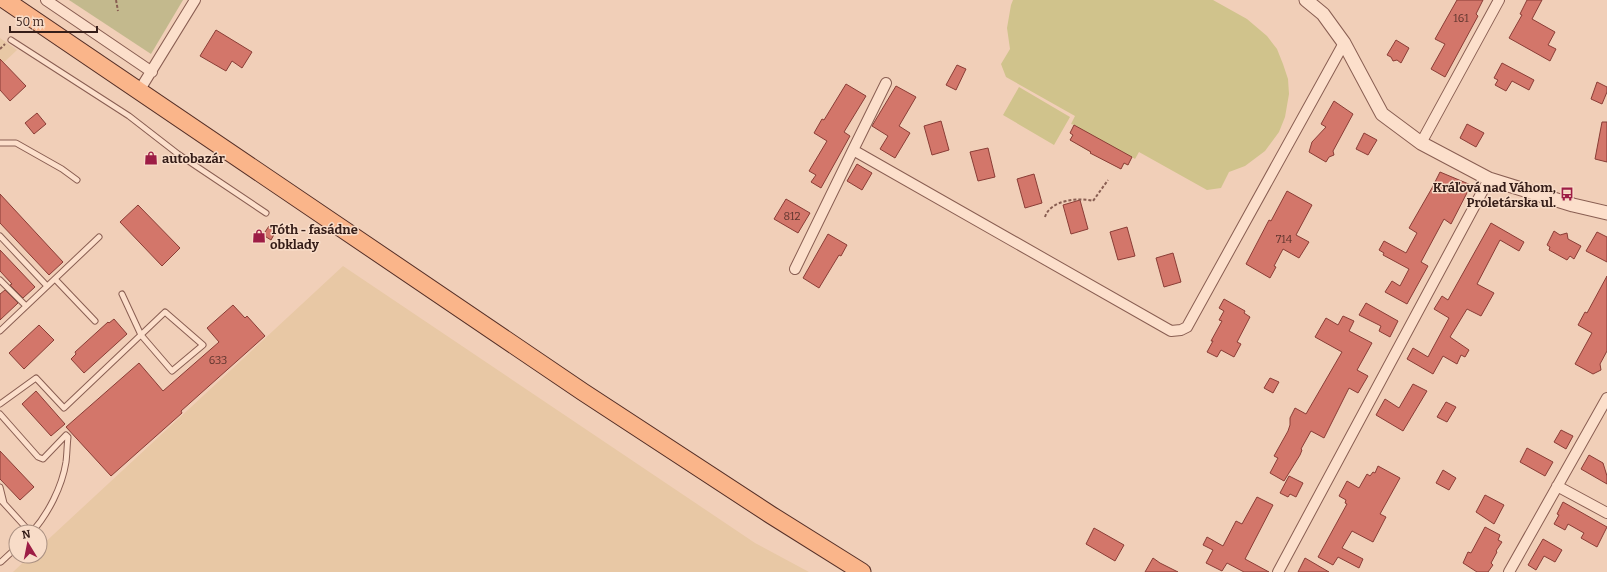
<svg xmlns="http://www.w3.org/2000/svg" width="1607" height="572" font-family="Bitter,serif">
<rect width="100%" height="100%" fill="#f1cfb8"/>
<path fill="#e8c8a5" d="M0 38 17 50 0 66Z
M343 266 755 543 809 572H13L30 556H40V547Z"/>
<path fill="#d0c38c" d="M1013 0H1213L1247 19 1267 36 1277 49 1283 64 1288 79 1289 94 1285 117 1279 132 1265 151 1245 166 1229 172 1221 188 1207 190 1139 152 1135 159 1132 157 1128 165 1124 164 1121 169 1090 153V152L1070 140 1073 135 1070 133 1074 125 1071 124 1075 116 1006 77 1001 64 1010 49 1007 28 1011 5Z
M1019 87 1070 117 1054 145 1003 115Z"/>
<path fill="#c3b98d" d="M69 0H183L151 54Z"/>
<path fill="#d3766a" stroke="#8a3d36" d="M1457 0H1483L1476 14 1478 16 1445 77 1431 69 1445 44 1435 39Z
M1527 0H1542L1532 19 1555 32 1548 45 1556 49 1550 61 1509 38 1522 15 1520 14Z
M216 30 252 52 242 68 232 61 226 71 200 56Z
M1396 40 1409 48 1401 63 1397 60 1393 61 1391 57 1387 55Z
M0 59 26 86 10 101 0 90Z
M1502 63 1534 80 1529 90 1512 81 1506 91 1495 85 1498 80 1494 78Z
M957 65 966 69 956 90 946 85Z
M1597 82 1607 87V92L1602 104 1591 99Z
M846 84 866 96 844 132 850 136 821 188 811 182 816 175 809 171 827 141 814 133 822 119 824 120Z
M896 86 916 97 899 126 910 133 895 158 880 149 888 136 872 126Z
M1334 101 1353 114 1333 151 1334 155 1329 157 1326 162 1309 152 1312 142 1326 127 1321 124Z
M37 113 46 124 34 134 25 123Z
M941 121 949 150 932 155 924 126Z
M1602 122H1607V162L1595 159Z
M1467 124 1484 133 1476 147 1460 138Z
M1074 125 1132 157 1128 165 1124 163 1121 169 1090 153 1091 152 1070 140 1073 135 1070 133Z
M1364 133 1377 140 1368 155 1356 149Z
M988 148 995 177 978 181 970 152Z
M857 164 872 173 862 190 847 181Z
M1440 172 1471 185 1451 224 1444 219 1421 262 1428 266 1407 304 1385 292 1392 281 1400 286 1409 269 1383 255 1384 253 1379 250 1384 241 1406 253 1417 233 1409 228 1432 188Z
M1034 174 1042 203 1025 208 1017 179Z
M1287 191 1312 205 1296 235 1309 242 1299 258 1283 249 1274 266 1276 267 1270 278 1246 264 1269 220 1271 221Z
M0 194 63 262 49 275 0 223Z
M786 199 810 213 798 233 774 219Z
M1080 200 1088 229 1071 234 1063 205Z
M138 205 180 248 162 266 120 222Z
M1491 223 1524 242 1519 251 1500 240 1477 284 1494 293 1481 316 1467 309 1450 337 1469 350 1465 357 1461 355 1457 364 1443 356 1433 374 1407 359 1413 348 1428 357 1449 318 1434 309 1442 296 1448 300Z
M269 226 276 231 271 240 263 235Z
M1127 227 1135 256 1118 260 1110 232Z
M1554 231 1560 235 1567 233 1568 239 1581 246 1574 259 1570 256 1567 260 1549 250 1550 247 1547 245Z
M1597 232 1607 237V262L1586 251Z
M828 234 847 245 841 256 839 255 819 288 803 278Z
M0 250 35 287 23 298 10 285 12 284 0 271Z
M1173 253 1181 282 1164 287 1156 258Z
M1607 276V351L1600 364 1601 370 1593 374 1575 364 1592 333 1578 325 1585 312 1587 313Z
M5 290 18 303 0 320V294Z
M1224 299 1245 311 1244 313 1250 317 1237 342 1241 344 1234 357 1221 350 1217 357 1207 352 1213 341H1211L1222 321 1219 320 1224 311 1219 308Z
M1366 303 1398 321 1390 337 1379 331 1381 326 1359 315Z
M233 305 245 318 247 316 265 336 181 411 182 413 111 476 66 427 139 363 163 391 219 342 207 328Z
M1343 316 1354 321 1349 331 1372 343 1357 370 1368 376 1358 393 1349 388 1324 438 1311 431 1301 449 1302 450 1300 455 1284 481 1270 473 1278 458 1274 456 1288 431 1290 425V418L1295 408 1306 414 1342 352 1315 337 1326 318 1338 325Z
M114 319 127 334 84 373 71 359 76 354 75 352 108 322 109 323Z
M39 325 54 340 24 369 9 353Z
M1270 378 1279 382 1273 393 1264 388Z
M1413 384 1427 391 1403 431 1376 415 1385 399 1399 408Z
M36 391 65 424 51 436 22 404Z
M1446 402 1456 407 1447 422 1437 417Z
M1561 430 1573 436 1566 449 1554 442Z
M1527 448 1553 462 1545 476 1520 462Z
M0 451 34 487 20 500 0 479Z
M1589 455 1603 463 1607 476V484L1581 469Z
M1378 466 1400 478 1380 514 1386 517 1373 542 1352 531 1342 548 1363 559 1359 568 1338 557 1333 565 1318 557 1347 504 1345 503 1346 500 1339 496 1347 481 1359 488 1367 474 1370 476 1373 472 1375 473Z
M1443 470 1456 478 1449 490 1436 483Z
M1289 476 1303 483 1296 497 1290 494 1288 497 1280 493Z
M1485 495 1504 505 1494 524 1476 512Z
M1257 497 1273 505 1245 559 1269 572H1244L1227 563 1222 571 1206 563 1213 550 1203 545 1207 537 1223 546 1236 521 1242 524Z
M1563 502 1607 527 1597 547 1581 538 1584 533 1568 524 1565 530 1554 524 1559 515 1557 514Z
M1485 527 1500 535 1498 540 1502 542 1496 551 1497 552 1491 563 1493 565 1488 572H1477L1463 563 1468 552 1471 553Z
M1094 528 1124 545 1115 561 1086 544Z
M1543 539 1562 550 1555 562 1544 556 1536 570 1528 565Z
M1153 558 1160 563 1178 572H1145Z
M1305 558 1329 572H1298Z"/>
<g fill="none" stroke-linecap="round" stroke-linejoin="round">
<g stroke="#895e52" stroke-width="7">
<path id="service" d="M11 40 129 116 178 154 266 213
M0 143H16L62 169 77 180
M0 236 47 286
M55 279 95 321
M0 280 26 306
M0 331 99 237
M0 404 36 378 64 408 165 312 203 345 172 371 141 335 122 294
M0 414 38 457 43 459 66 435 68 437C67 445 67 454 66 462 62 487 48 514 32 532
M0 487 4 503
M0 499 30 532
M1 562 16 548"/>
</g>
<g stroke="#895e52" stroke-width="12">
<path id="minor" d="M46 0 152 72
M139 91 195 0
M1421 143 1499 0
M853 150 886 83
M795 269 853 150 1171 331 1181 330 1187 327 1344 43
M1557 486 1607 513
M1278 572 1489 179
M1509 572 1607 398"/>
</g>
<g stroke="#895e52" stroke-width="15">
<path id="tertiary" d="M1306 0 1323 14 1344 43 1382 114 1421 143 1489 179 1573 205 1607 213"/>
</g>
<g stroke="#552f27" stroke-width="19">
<path id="primary" d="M5 0 583 392 771 515 862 572"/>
</g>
<path stroke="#895e52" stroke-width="2" stroke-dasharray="3 2" stroke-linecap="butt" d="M116 0 118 11
M0 49 5 44
M1045 217C1050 200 1079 197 1093 201L1108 180"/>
<use href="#service" stroke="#fcdfcb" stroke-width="5"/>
<use href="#minor" stroke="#fcdfcb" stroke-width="10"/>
<use href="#tertiary" stroke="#fcdfcb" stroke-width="13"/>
<use href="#primary" stroke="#fab58a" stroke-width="17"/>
</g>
<defs>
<g id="shop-bare" transform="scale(1.08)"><path d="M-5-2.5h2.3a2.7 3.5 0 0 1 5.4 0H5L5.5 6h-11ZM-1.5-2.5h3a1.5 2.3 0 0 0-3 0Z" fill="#9d1d45" stroke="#f8dcc8" stroke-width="2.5" paint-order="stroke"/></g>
<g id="bus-bare" transform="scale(1.08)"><path d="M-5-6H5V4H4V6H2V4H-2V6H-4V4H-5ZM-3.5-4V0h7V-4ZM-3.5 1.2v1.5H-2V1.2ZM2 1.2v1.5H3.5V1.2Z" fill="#9d1d45" stroke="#f8dcc8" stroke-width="2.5" paint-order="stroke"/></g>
</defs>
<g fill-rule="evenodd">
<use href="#shop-bare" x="151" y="158"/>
<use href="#bus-bare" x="1567" y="194"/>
<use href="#shop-bare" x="259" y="236"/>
</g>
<g text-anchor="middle" stroke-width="3" stroke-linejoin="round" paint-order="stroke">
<g font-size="11" fill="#5d342d">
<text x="1461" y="22">161</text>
<text x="792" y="220">812</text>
<text x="1284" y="243">714</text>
<text x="218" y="364">633</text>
</g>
<g font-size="13" font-weight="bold" fill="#361e19" stroke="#f8dcc8" text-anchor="start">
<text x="162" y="163">autobazár</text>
<text x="1556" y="192" text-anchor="end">Kráľová nad Váhom,<tspan x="1556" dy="15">Proletárska ul.</tspan></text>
<text x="270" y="234">Tóth - fasádne<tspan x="270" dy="15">obklady</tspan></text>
</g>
</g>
<g transform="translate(28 544) rotate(350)"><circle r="19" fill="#f8dcc8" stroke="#aa9082"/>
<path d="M0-3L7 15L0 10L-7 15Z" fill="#9d1d45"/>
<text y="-6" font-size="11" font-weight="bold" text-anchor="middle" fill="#361e19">N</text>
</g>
<path d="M10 26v6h87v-6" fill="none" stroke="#361e19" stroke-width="2"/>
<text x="16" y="26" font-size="12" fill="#361e19" stroke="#f8dcc8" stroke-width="3" paint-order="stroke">50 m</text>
</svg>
